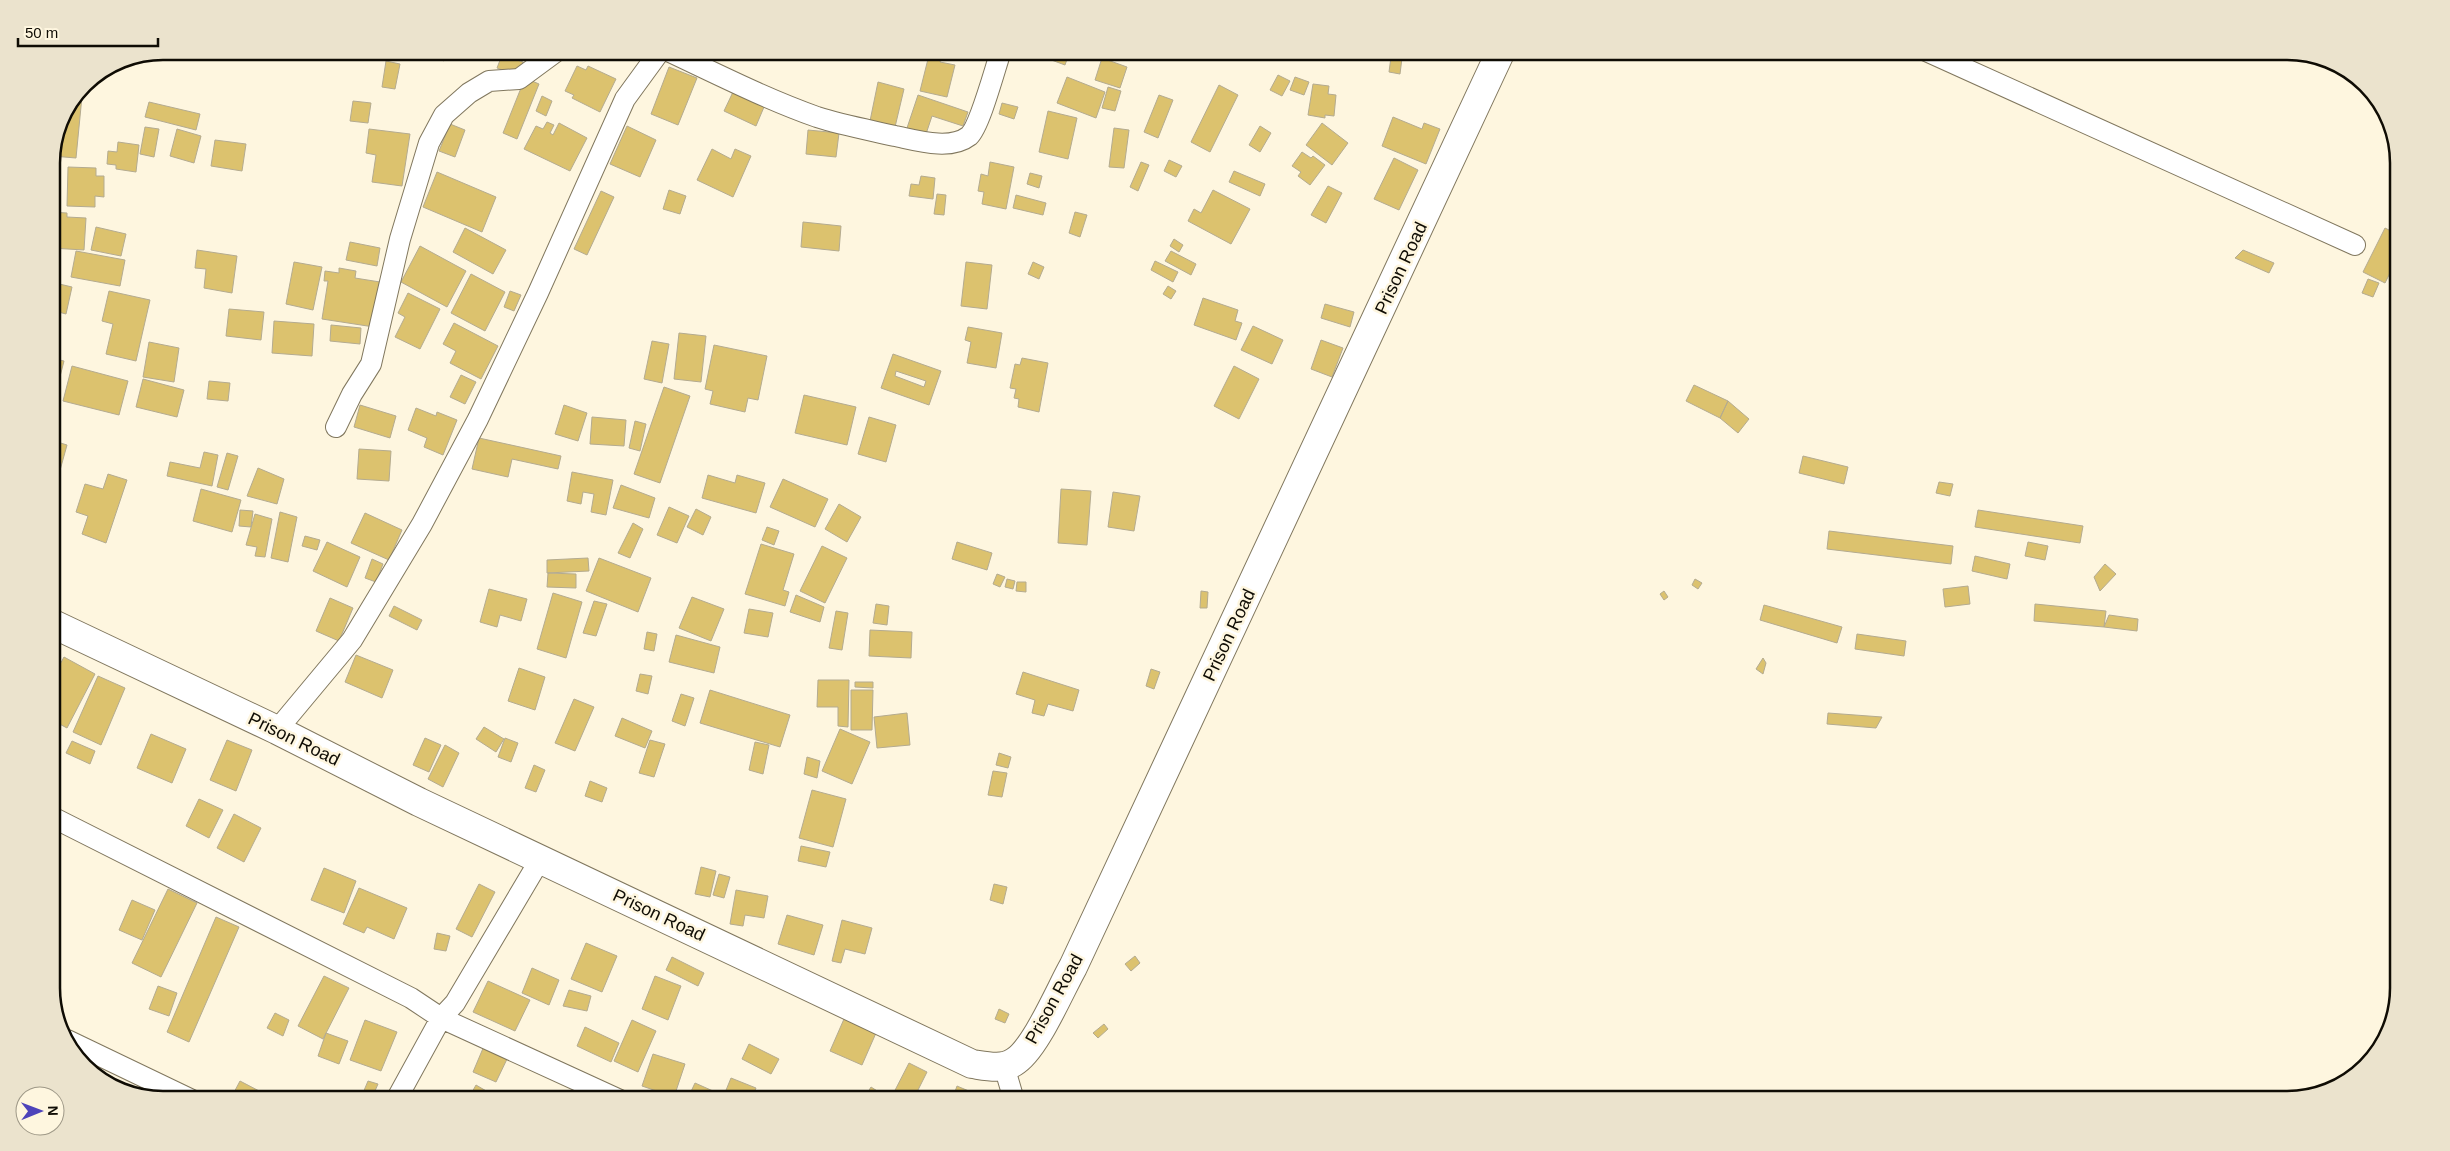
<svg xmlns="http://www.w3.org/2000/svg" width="2450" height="1151" font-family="Arial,sans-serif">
<rect width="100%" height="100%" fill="#fef6df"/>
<path fill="#dcc26e" stroke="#b4ab90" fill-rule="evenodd" d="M424 51H448L444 61Z
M930 51 943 52 940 62 955 65 947 97 920 91Z
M1027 51H1070L1065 65Z
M1236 51H1252L1247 59Z
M502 55 523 62 518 76 497 68Z
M1391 57 1402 58 1400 74 1389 72Z
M1102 58 1127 67 1120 88 1095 80Z
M386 61 400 64 395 89 382 87Z
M577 66 586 70 588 66 616 79 600 112 572 98 574 95 565 91Z
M669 67 697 78 678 125 651 114Z
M1278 75 1290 81 1282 96 1270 90Z
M1067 77 1105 92 1096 118 1057 103Z
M1295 77 1309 82 1304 95 1290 90Z
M525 78 539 84 517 139 503 133Z
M878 82 904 89 895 127 870 121Z
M1313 84 1329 86 1328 94 1336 95 1334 116 1325 115V118L1308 115Z
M1219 85 1238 95 1210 152 1191 142Z
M83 86 76 158 52 156 60 120Z
M1108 87 1121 91 1115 111 1102 108Z
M733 92 764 107 756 126 724 111Z
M918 95 968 112 963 126 932 116 926 134 907 128Z
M1159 95 1173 100 1158 138 1144 132Z
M542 96 552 101 546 116 536 111Z
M353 101 371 103 368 123 350 121Z
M149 102 200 114 196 130 145 117Z
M1002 103 1018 107 1014 119 999 114Z
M1048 111 1077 118 1068 159 1039 152Z
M1393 117 1422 129 1424 123 1440 129 1426 164 1382 146Z
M547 122 554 125 550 133 553 135 559 123 587 138 570 171 524 149 536 126 543 129Z
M1322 123 1348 143 1332 165 1306 145Z
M450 124 465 130 455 157 439 151Z
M627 126 656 140 640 177 610 164Z
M1260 126 1271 133 1260 152 1249 145Z
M145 127 159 129 154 157 140 154Z
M1114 128 1129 130 1124 168 1109 167Z
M177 129 201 136 194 163 170 156Z
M369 129 410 134 402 186 372 182 376 155 366 153Z
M808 130 839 133 836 157 806 154Z
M215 140 246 144 242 171 211 166Z
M118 142 139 145 136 172 116 169V165L107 164 108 151 117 152Z
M712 149 731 159 735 149 751 156 733 197 697 180Z
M1302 152 1311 158 1313 156 1325 165 1310 185 1298 176 1301 172 1292 166Z
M1394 158 1418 170 1399 210 1374 199Z
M1169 160 1182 166 1176 177 1164 171Z
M990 162 1014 167 1006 209 982 204 984 192 978 191 981 174 988 176Z
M1141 162 1149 165 1138 191 1130 187Z
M68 167 96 168V176H104V197L95 196V207L67 206Z
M1234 171 1265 184 1260 196 1229 182Z
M437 172 496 197 482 232 423 207Z
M1030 173 1042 176 1039 188 1027 184Z
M921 176 935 178 933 199 909 196 911 184 919 185Z
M1328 186 1342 193 1326 223 1311 215Z
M669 190 686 196 680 214 663 209Z
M1213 190 1250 209 1231 244 1188 221 1194 209 1201 213Z
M601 191 614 197 587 255 574 249Z
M937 194 946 195 944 215 934 214Z
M1016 195 1046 203 1043 215 1013 208Z
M51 212 67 213V217L86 218 84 250 51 248Z
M1075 212 1087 215 1080 237 1069 233Z
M803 222 841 226 839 251 801 247Z
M96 227 126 234 121 256 91 250Z
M465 228 506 250 493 274 453 252Z
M2385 228 2399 235V255L2385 283 2363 272Z
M1174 239 1183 245 1179 252 1170 246Z
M350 242 380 248 377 266 346 260Z
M420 246 466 271 447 307 401 282Z
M197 250 237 256 232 293 204 288 206 269 195 268Z
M2243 250 2274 263 2269 273 2235 258Z
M76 251 125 260 120 286 71 277Z
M1171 251 1196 264 1191 275 1165 261Z
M1155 261 1178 272 1173 282 1151 270Z
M294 262 322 267 313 310 286 304Z
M966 262 992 265 987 309 961 306Z
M1033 262 1044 267 1039 279 1028 274Z
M339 268 356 271 355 278 380 282 374 327 322 319 328 281H324L325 271 339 273Z
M471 274 505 292 485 331 451 313Z
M2368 279 2379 283 2373 297 2362 293Z
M51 282 72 287 66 314 51 310Z
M1168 286 1176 291 1171 299 1163 294Z
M109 291 150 300 136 361 106 354 113 324 102 321Z
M510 291 521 295 514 311 504 307Z
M408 293 440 309 420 349 395 337 405 317 398 313Z
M1203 298 1238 310 1235 321 1242 323 1236 340 1194 325Z
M1325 304 1354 312 1350 327 1321 318Z
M229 309 264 312 261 340 226 336Z
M274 321 314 324 312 356 272 353Z
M454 323 498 346 481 379 450 363 456 351 443 344Z
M331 325 361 328 360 344 330 341Z
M1253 326 1283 340 1272 364 1241 350Z
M968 327 1002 333 996 368 967 363 971 342 965 340Z
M679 333 706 336 701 382 674 379Z
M1321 340 1343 348 1332 377 1311 369Z
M652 341 669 344 662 383 644 379Z
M149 342 179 348 174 382 143 377Z
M714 345 767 356 758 400 748 398 745 412 710 404 713 391 705 389Z
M893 354 941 371 929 405 881 388ZM896 371 926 381 924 387 895 376Z
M51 358 64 361 54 400 51 399Z
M1022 358 1048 363 1039 412 1018 407 1019 399 1014 398 1016 389 1010 388 1015 364 1020 365Z
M72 366 128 381 119 415 63 401Z
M1234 366 1259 379 1239 419 1214 406Z
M461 375 476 382 465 404 450 397Z
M2399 378V396L2392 393Z
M143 379 184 390 177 417 136 407Z
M209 381 230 383 228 401 207 399Z
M1694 385 1728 401 1720 418 1686 401Z
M664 387 690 396 660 483 634 474Z
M804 395 856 407 847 445 795 433Z
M1728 401 1749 419 1738 433 1720 418Z
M360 405 396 416 390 438 354 427Z
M564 405 587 413 578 441 555 434Z
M416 408 436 416 437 412 457 420 443 455 424 447 427 438 408 430Z
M592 417 626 420 624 446 590 444Z
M869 417 896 425 886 462 858 454Z
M635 421 646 424 640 451 629 448Z
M479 438 561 456 558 469 512 459 508 477 472 469Z
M51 440 67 445 54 492H51Z
M359 449 391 451 389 481 357 479Z
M204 452 218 455 212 486 167 476 170 462 200 468Z
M227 453 238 456 228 490 217 487Z
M1803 456 1848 467 1844 484 1799 473Z
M258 468 284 479 277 504 247 496Z
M572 472 613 480 606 515 591 512 594 494 583 492 581 504 567 501Z
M108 474 127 480 106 543 82 534 88 516 76 512 85 484 103 489Z
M708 475 735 483 737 475 765 483 756 513 702 498Z
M783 479 828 499 815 527 770 507Z
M1939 482 1953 484 1950 496 1936 493Z
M621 485 655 498 649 518 613 508Z
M201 489 241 500 232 532 193 521Z
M1061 489 1091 491 1087 545 1058 543Z
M1113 492 1140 496 1134 531 1108 527Z
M839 504 861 517 847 542 825 529Z
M669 507 689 516 677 543 657 535Z
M696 509 711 517 703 535 687 527Z
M240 510 253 511 251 527 239 526Z
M1978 510 2083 526 2080 543 1975 527Z
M280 512 297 517 288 562 271 558Z
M365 513 402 530 389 560 351 543Z
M255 514 272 519 265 557 255 556 257 547 246 545Z
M633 523 643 529 630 558 618 553Z
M767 527 779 531 774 545 762 540Z
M1829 531 1953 546 1951 564 1827 549Z
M305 536 320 540 317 550 302 546Z
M327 542 360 557 347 587 313 571Z
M957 542 992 553 987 570 952 559Z
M2028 542 2048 546 2045 560 2025 556Z
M761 544 794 554 783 590 789 592 785 606 745 594Z
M822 546 847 558 825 603 800 591Z
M1975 556 2010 564 2007 579 1972 571Z
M588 558 589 571 547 573V560Z
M599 558 651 578 638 612 586 591Z
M372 559 383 564 376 582 365 578Z
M2105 564 2116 574 2100 591 2094 577Z
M548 573 576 574V588L547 587Z
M997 574 1005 577 1000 587 993 584Z
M1007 579 1015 581 1013 589 1005 587Z
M1695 579 1702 583 1698 589 1692 585Z
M1017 582H1026V592L1016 591Z
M1968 586 1970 604 1945 607 1943 589Z
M489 589 527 599 521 621 500 615 497 627 480 622Z
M1201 591 1208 592 1207 608H1200Z
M1664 591 1668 597 1664 600 1660 594Z
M553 593 582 602 566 658 537 649Z
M796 595 824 607 820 622 790 612Z
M692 597 724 609 711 641 679 628Z
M330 598 353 608 339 641 316 631Z
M594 601 607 604 596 636 583 633Z
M876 604 889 606 887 625 873 623Z
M2035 604 2106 611 2104 627 2034 621Z
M1764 605 1842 627 1837 643 1760 620Z
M394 606 422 620 417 630 389 616Z
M749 609 773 613 768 637 744 633Z
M836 611 848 613 842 650 829 648Z
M2109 615 2138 619 2137 631 2104 627Z
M870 630 912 632 911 658 869 656Z
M647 632 657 634 654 651 644 649Z
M1857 634 1906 641 1904 656 1855 649Z
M676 635 720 647 714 673 669 662Z
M356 655 393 670 382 698 345 682Z
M64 657 95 674 67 728 52 720 51 681Z
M1763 658 1766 663 1763 674 1756 669Z
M519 668 545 677 535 710 508 701Z
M1151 669 1160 672 1154 689 1146 686Z
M1023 672 1079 690 1073 711 1048 704 1044 716 1032 713 1035 700 1016 694Z
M640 674 652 676 648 694 636 691Z
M98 676 125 688 101 745 73 732Z
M818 680H849L848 727 838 726V707H817Z
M855 682H873V688L855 687Z
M710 690 790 715 780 747 700 723Z
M851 690H873L872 730H851Z
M681 694 694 698 685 726 672 721Z
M574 699 594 707 575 751 555 743Z
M907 713 910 745 877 748 874 717Z
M1828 713 1882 717 1876 728 1827 724Z
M622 718 652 731 645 748 615 736Z
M484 727 504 739 496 752 476 739Z
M840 729 870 742 852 784 822 771Z
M151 734 186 749 172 783 137 768Z
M425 738 441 745 429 772 413 765Z
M505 738 518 743 511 762 498 757Z
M227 740 252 750 236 791 210 780Z
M650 740 665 744 654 777 639 773Z
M72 741 95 751 90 764 66 753Z
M755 742 769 745 763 774 749 770Z
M445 745 459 753 443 787 428 779Z
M999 753 1011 757 1008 768 996 765Z
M807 757 820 761 817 778 804 774Z
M534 765 545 770 536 792 525 788Z
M993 771 1007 773 1002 797 988 795Z
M590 781 607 788 602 802 585 796Z
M812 790 846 799 833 847 799 838Z
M199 799 223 810 209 838 186 826Z
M234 814 261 828 244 862 217 848Z
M801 846 830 852 826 867 798 861Z
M701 867 716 871 710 897 695 894Z
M324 868 356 881 344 913 311 900Z
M719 874 730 877 724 898 713 895Z
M479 884 495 892 472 937 456 929Z
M994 884 1007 887 1003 904 990 900Z
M359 888 407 908 394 939 367 927 364 933 343 924Z
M168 889 197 903 161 977 132 963Z
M736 890 768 896 764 918 745 915 743 926 730 924Z
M132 900 155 910 142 940 119 930Z
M787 915 823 925 814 955 778 944Z
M216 917 239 927 189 1042 167 1032Z
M842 920 872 928 865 954 845 949 841 963 832 961Z
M437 933 450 936 446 951 434 949Z
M586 943 617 956 602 992 571 979Z
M1135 956 1140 963 1131 971 1125 964Z
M672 957 704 973 698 986 666 970Z
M532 968 559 980 549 1005 522 993Z
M324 976 349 988 323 1039 298 1026Z
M655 976 681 986 668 1020 642 1009Z
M488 981 530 1000 515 1031 473 1012Z
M158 986 177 993 169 1016 149 1009Z
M569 990 591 996 587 1011 563 1006Z
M999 1009 1009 1014 1005 1023 995 1019Z
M275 1013 289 1020 283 1036 267 1028Z
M844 1019 876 1033 862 1065 830 1051Z
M365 1020 397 1032 381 1071 350 1060Z
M632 1020 656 1031 638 1072 614 1061Z
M1104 1024 1108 1029 1098 1038 1093 1033Z
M585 1027 619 1043 611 1062 577 1046Z
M326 1033 348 1041 339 1064 318 1056Z
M749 1044 779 1059 771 1074 742 1059Z
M484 1046 508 1057 496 1082 473 1072Z
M653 1054 685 1064 674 1097 642 1086Z
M909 1063 927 1072 913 1100H890Z
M731 1078 756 1088 751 1100H722Z
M240 1081 263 1093 260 1100 231 1098Z
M368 1081 378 1084 371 1100H360Z
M695 1083 713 1091 709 1100H687Z
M476 1085 488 1092 484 1100 471 1094Z
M957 1086 990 1100H952Z
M871 1087 882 1094 879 1100H863Z
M568 1092 585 1100H564Z"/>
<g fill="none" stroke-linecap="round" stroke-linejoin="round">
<g stroke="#80775e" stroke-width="22">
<path id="street" d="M668 51C717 74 766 99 817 117 842 125 869 130 895 136 915 140 950 151 969 136 980 126 995 68 1001 51
M1926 51 2355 245
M336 427 352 394 371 364 400 239 429 143 444 115 469 93 489 81 519 79 557 51
M277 730 352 640 422 524 478 419 538 293 625 99 660 51
M52 817 411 998 441 1018 620 1100
M67 1040 192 1100
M1004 1066 1014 1100
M396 1100 441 1018 455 1003 541 858"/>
</g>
<g stroke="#80775e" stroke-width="30">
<path id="secondary" d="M51 623 277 730 419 802 972 1064C986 1066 1002 1070 1014 1062 1035 1050 1060 990 1073 967L1501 51"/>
</g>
<use href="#street" stroke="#fff" stroke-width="20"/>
<use href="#secondary" stroke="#fff" stroke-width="28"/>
</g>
<g text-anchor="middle" stroke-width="5" stroke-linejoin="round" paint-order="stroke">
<g font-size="18" fill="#0f0c04" stroke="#fef6df">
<text transform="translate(1401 268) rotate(-65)" y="6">Prison Road</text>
<text transform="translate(1229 635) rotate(-65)" y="6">Prison Road</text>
<text transform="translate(294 739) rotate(26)" y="6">Prison Road</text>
<text transform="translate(659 915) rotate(25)" y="6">Prison Road</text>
<text transform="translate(1054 999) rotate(-61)" y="6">Prison Road</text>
</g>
</g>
<path d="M0 0H2450V1151H0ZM163 60H2287A103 103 0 0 1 2390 163V988A103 103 0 0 1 2287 1091H163A103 103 0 0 1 60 988V163A103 103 0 0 1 163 60Z" fill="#ebe3cd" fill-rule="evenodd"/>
<path fill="none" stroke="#0f0c04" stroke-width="2.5" d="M163 60H2287A103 103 0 0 1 2390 163V988A103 103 0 0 1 2287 1091H163A103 103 0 0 1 60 988V163A103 103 0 0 1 163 60Z"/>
<g transform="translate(40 1111) rotate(89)"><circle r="24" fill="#fef6df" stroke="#9e9887"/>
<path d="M0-4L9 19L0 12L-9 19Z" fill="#4d43ba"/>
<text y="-8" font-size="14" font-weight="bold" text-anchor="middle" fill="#0f0c04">N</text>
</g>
<path d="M18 38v8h140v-8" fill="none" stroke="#0f0c04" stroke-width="2.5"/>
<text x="25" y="38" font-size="15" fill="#0f0c04" stroke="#fef6df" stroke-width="4" paint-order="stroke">50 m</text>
</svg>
